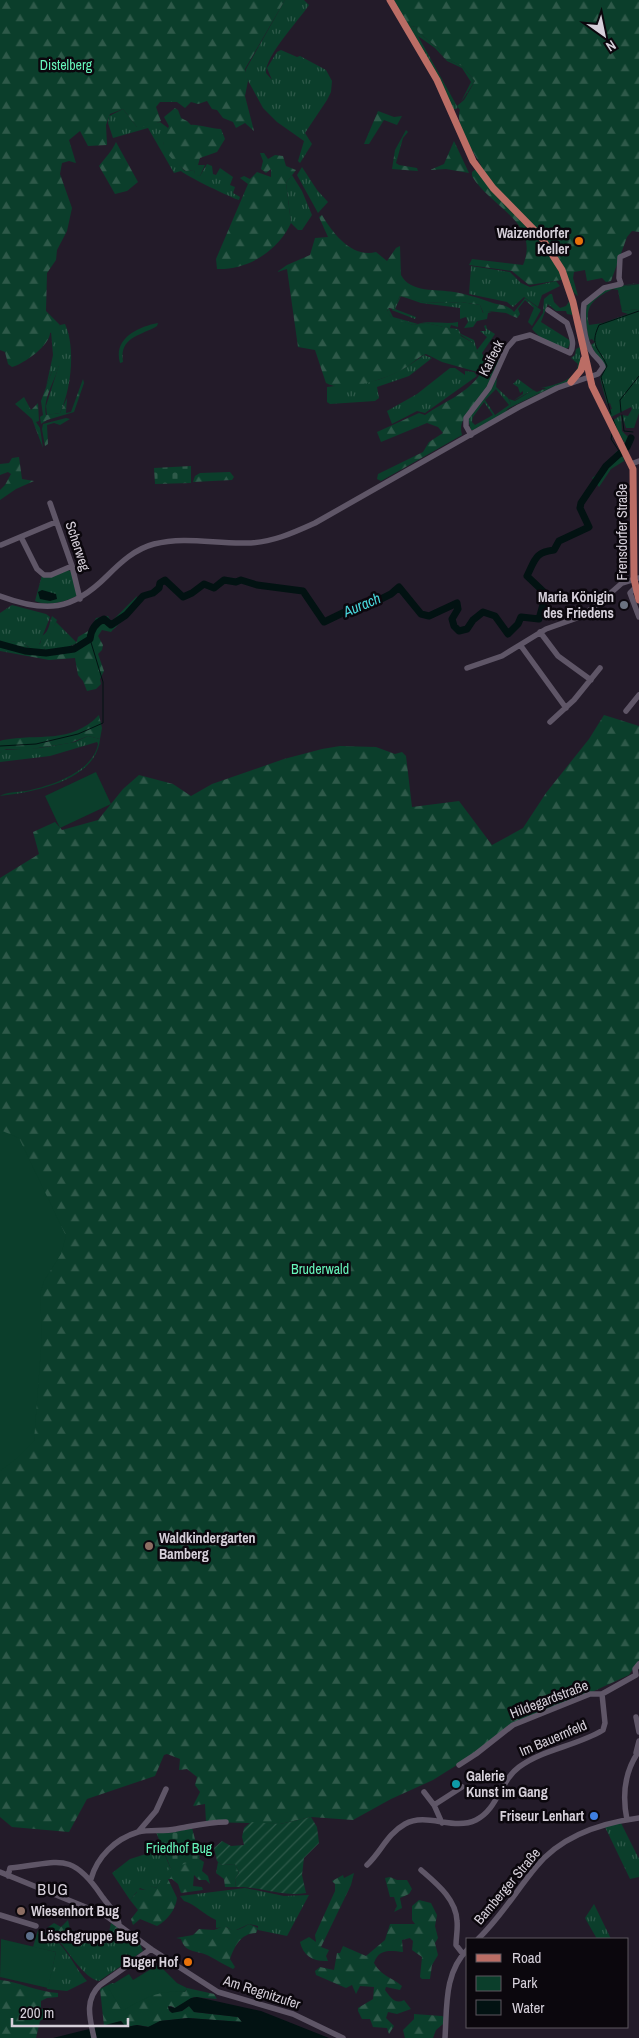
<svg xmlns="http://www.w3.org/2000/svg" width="639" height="2038" font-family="'Archivo Narrow',sans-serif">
<defs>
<pattern id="grass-tufts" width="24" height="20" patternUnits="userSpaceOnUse" patternTransform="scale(1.25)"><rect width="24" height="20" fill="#0b3e2b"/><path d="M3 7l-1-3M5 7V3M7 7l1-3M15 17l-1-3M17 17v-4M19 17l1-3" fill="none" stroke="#2e5949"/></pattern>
<pattern id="forest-firs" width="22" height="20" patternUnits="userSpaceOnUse" patternTransform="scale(1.25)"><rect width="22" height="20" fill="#0b3e2b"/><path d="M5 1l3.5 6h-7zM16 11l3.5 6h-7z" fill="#2e5949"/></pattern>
<pattern id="cemetery-stones" width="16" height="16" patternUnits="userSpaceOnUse" patternTransform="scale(1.25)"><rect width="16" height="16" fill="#0b3e2b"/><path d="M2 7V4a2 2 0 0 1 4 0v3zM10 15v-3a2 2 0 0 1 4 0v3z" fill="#2e5949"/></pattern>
<pattern id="garden-furrows" width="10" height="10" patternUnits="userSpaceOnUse" patternTransform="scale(1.25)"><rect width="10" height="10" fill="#0b3e2b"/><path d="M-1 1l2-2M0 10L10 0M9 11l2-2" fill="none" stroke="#2e5949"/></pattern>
</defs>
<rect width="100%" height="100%" fill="#231b29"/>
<path fill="url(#grass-tufts)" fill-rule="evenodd" d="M285 0H304L309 5C299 20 265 56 266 73L272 80 267 68 277 52 281 50 297 57 300 56 326 70 332 81 331 92 327 100 305 133 312 144 300 163 298 161 304 141 277 122 263 108 245 75 246 69Z
M394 0 410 27 416 26 418 32 439 49 444 58 462 66 475 81 461 102 471 82 462 68 447 61 435 48 418 36 458 108 453 110Z
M123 109 137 127 160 122 168 128 163 143 170 155 185 171 194 170 195 174 200 176 207 164 212 166 213 174 216 175 220 168 233 177 230 185 235 187 233 193 240 197 239 200C234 199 184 175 181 171L174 173 148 128 113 138 108 123 109 116Z
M302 167 317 190 328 202 318 213 297 175Z
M292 175 302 191 312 215 302 230H298L291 223 286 183Z
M471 266 510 272 521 283 530 287 556 281 560 286 542 295 538 307 524 297 513 307 507 302 469 294Z
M639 283 619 287 622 311 639 309V413L634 428H626L622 415 628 416 632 409 631 407 611 417 609 410 612 409 610 403 607 404 600 378 604 370 591 345 595 342 592 339 589 340C587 330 583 315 587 305 592 289 625 285 639 283ZM613 289 618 290 622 312 628 314 603 323 589 325C584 305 596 297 613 289Z
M550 294H552L554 302 560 308 566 306 570 300 573 315 567 314 566 311H556L548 304 541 322 571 341 568 348C556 351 540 338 532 329L543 313 544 299Z
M401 295 424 302 446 303 461 302 480 305 483 313 488 311 492 312 488 313 487 319 477 321 473 327 464 328 468 322 466 317 460 319V308L421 303 401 296 395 309 416 317 415 319 389 309 393 317 418 324C431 320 445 325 458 322V327L451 325 450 328 458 329 461 334 474 340 477 350 487 337 480 331H486L484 326 486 325 487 329 495 334 482 353H478L474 351 473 343 452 329 426 323 413 325 392 318 387 312 388 309 392 310Z
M158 323 157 326C140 336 119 337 123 362L120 363C113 339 137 327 158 323Z
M65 324C76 348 71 390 60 413L47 415 46 406 59 365 55 371H52L46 387 53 355 51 332 60 325Z
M580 347V368L569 381 473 430H471L468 419 492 388 497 377 496 387 508 398 511 404 506 411 550 388H541C555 385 577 380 578 364L571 358 575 355 576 349ZM496 389 509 405 495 415 485 400ZM484 402 493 415 475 425 472 422 473 417Z
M424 355 432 358 409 376 377 387 379 398 375 401 330 404 327 402V387C373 382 385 383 424 355Z
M450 368H455L465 375V371L474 372 477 376 425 413 417 411 392 424 387 411 417 394Z
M518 379 533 390 513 401 523 394V391L520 393 518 387 513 384Z
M621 415 622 431 628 437 626 445 612 421Z
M68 570 72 572 77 596C64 602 48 607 35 601L42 575Z
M12 605 46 614 50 617 39 645 29 647C21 641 10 641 0 641V613Z
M56 622 77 643 61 650H45L44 646Z
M88 736 100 739C96 781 34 792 0 796 5 792 18 792 26 791 51 786 93 772 98 744L97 742 50 756 0 762V753L3 750 40 748 75 742Z
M621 1823 639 1859V1877L630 1879 605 1827Z
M162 1849 171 1869 156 1888 150 1886 145 1890 140 1888 130 1900 112 1873 130 1859Z
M245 1888 284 1896 309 1895 287 1936 258 1930V1926L249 1924 234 1931 226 1927 216 1928V1920C204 1915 195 1904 184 1901L180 1896Z
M594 1904 611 1939H597L585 1918Z
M118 1929 138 1945 140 1944 143 1951 99 1981C83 1979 65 1945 51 1932L97 1946 108 1943 112 1932Z
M38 1930C64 1938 70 1962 87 1981L67 1991 47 1989 56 1952 33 1947Z"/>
<path fill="url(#forest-firs)" d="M0 0H285L245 69 248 81 245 96 254 131 245 123 236 128 233 122 223 118 217 110 212 109 207 101 198 104 191 102 185 108 177 102H160L156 107 161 121C156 124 142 128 137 127L123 109 110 114 106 125 107 145 88 146 80 131 69 140 76 163 69 161 62 163 60 174 72 208 67 231 57 250 56 260 47 273 46 311 60 325 56 331 50 333C50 345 24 364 12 367L8 364 5 352 0 350Z
M394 0H639V232L632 231 627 237 611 281 606 282 602 278 587 281 585 270 574 272 573 278 578 296 574 293 568 279 529 285 512 271 469 265 472 259 523 265C541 223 489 206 472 176V172L481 165C474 153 454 123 460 110L457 106 464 100 475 81 462 66 444 58 439 49 418 32 416 26 410 27Z
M175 108 178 110 181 118 187 121 191 125C197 124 211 129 221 129L225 139 217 152 200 158 198 165H205L200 176 195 175 194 170 186 171C178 164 163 154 163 141 163 138 167 130 169 126L164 117Z
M378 111 394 117 402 116 397 125 384 120 369 144H364Z
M406 130 408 132 403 138 396 163 399 165 417 168 418 171 392 169 395 150Z
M454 141 469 173 446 169 430 170 444 164Z
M116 142 138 182 127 191 115 194 99 166C105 158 112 151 116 142Z
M260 153H264L268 159 275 155 283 156 286 166 296 170 286 183 291 223C278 251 248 270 217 269L216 259 248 184 240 178 244 176 250 179 257 172 271 177V169L266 173 261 169 263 161Z
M322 215C333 234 352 258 376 252L387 261 396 248 400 246 401 275C410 293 437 289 454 292 465 294 479 298 490 302 500 306 506 303 514 312L525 298 541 310 532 326 528 322 534 308 525 300 518 309 520 314 517 318 506 313 488 311 484 314 480 305 461 302 447 303 424 302 400 296 393 309 389 308 387 311 391 317 413 325 426 323 457 330 461 336 473 343 477 353H482C484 359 490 360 496 362L500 359C495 372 490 384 482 395 474 407 457 419 462 435L381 481 377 479 378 474 423 452 429 442 443 433 438 427 427 423 381 442 377 432 419 413 425 415C445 401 467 394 481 373L442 362 426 354C418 357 411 365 403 369 387 379 343 393 326 383L315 350 298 347 287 269 277 272 287 265 310 255 315 238 328 237 319 217Z
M57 365H59C56 379 42 399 46 415L60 413 67 398 66 413 71 412 83 379 84 383 74 412 47 420 41 424 40 417 43 415 41 401 52 371H55Z
M549 387 550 388 505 410 511 404 509 399 515 401 533 390 537 392Z
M24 397 31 410 38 403 39 421 36 422 40 428 43 448 32 419 15 404Z
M66 418 70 419 60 425 54 423 47 425 48 444 45 446 42 429 43 424Z
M617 451 620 454 619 457H623L624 461 611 469 599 487 592 478 599 473Z
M19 457 22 479 34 481 16 489 0 500V490L5 485 11 474 8 472 0 475V464L9 463 12 458Z
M230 472 234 477 232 480 193 482 195 476 200 473Z
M137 596C136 610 120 622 111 632L102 630 98 636 103 645 102 650 98 654 104 671 100 679 101 684 96 689 87 691 83 681 78 675 75 658 49 660 0 651V641C9 641 22 640 28 647L40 644 42 636C50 631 49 623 52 616L57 620 44 649C54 651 67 649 76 644L78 637 90 630 96 618 108 616 110 620H113Z
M99 715 102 728 100 739 88 736 70 743 31 749H6L0 753V741L3 740C39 733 70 745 99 715Z
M604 715 639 726V1660L629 1675 581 1697 514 1722 476 1753 433 1780 391 1799 353 1820 311 1817 280 1824 206 1822 205 1804 193 1806 200 1792 195 1785 197 1777 187 1769 179 1770 180 1759 167 1754 164 1755 155 1776 87 1799 69 1832 12 1827 0 1817V878L39 854 33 832 55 822 62 830 98 820 123 789 139 775 173 784 191 796 212 784 284 759 322 749 340 746 376 747 395 754 402 752 406 756 412 807 459 801 492 845 523 828 546 793 589 739Z
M198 1858 204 1862 202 1871 208 1876 210 1884 206 1880H199L194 1875 193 1886 202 1887 203 1890 181 1893 178 1884 172 1879H168L177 1898C176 1909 167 1921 157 1926L140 1919 133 1925 131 1919 138 1910 130 1900 137 1892V1889L145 1890 148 1885 156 1888 169 1869Z
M218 1862 222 1865 235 1864 239 1873 235 1879 236 1887H225L224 1879 216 1873Z
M354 1873 351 1885 321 1947 329 1950 326 1956 328 1961C314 1962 303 1956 300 1942L309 1937 316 1942 315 1935 335 1891V1884L332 1881 343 1875 344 1878Z
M390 1877 397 1880H407L412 1889 409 1894 400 1898 402 1908 394 1912 397 1906 394 1897H390L385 1878Z
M419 1900 431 1903 437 1915 435 1926 438 1938 435 1943 438 1955 432 1965 430 1979H422L420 1977 422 1957 412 1950 413 1941 410 1938 402 1940 403 1952C391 1951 379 1948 374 1963 382 1977 392 1977 402 1986L400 1990 386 1987 385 1990C390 1997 395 2005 404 2000L411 2009 397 2014 388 2012 386 2018 394 2026 389 2034 387 2028 373 2027 370 2019H362L358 2011V2008L373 1999 374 1987 360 1986 356 1994 352 1985 346 1988 316 1975 315 1971 320 1967 334 1970 337 1953H340L343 1946 366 1956 385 1940 390 1924H415L412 1920V1906Z
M68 1920 70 1929 78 1934 79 1940 74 1941 47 1928 54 1923 61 1927Z
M111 1923 119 1928 113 1932 108 1943 97 1946 82 1940 104 1939 109 1932Z
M249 1924 258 1928 256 1933C241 1933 234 1947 230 1959L235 1967 233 1969C225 1965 218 1961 209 1956 199 1950 185 1954 181 1939L176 1938 193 1935 199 1929 214 1930 224 1926C235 1933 239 1930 249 1924Z
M0 1980C20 1982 38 1992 58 1993V1997L47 1998 41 2001V2009L52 2008 48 2015 40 2021 36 2038H0Z
M112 1983 150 1995 172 1990 185 1992 187 1988 214 1994 217 1999 194 1997 175 2008 171 2006 168 2007 170 2012 182 2011 189 2006 194 2012 238 2017 242 2022 188 2018 160 2021 150 2027 137 2025 126 2027 121 2021 104 2026 100 1989Z
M414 2014 442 2016 444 2017 443 2024 436 2030 433 2038H405L403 2030 414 2019Z"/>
<path fill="url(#cemetery-stones)" d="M191 466V483L155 484 154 468Z
M192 1828 200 1858 171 1869 156 1832Z"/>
<path fill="#0b3e2b" d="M639 284V309L622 311 618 287Z
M96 772 111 804 60 828 45 796Z
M0 1130 19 1138 66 1236 61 1254 44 1281 40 1294 42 1335 34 1441 16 1459 0 1471Z
M1 1939 56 1952 48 1988 0 1977Z
M156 1966H160L177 1983 187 1988 185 1992C160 1989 144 1998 122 2011L108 1987 129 1974 133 1980Z"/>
<path fill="url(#garden-furrows)" d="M311 1817 317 1827 319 1843 304 1858 302 1875 306 1893C281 1897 260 1886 236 1887L235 1879 239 1873 235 1864 222 1865 217 1861 214 1848 222 1841 231 1846 244 1845 242 1837 244 1828 251 1822 280 1824Z"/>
<path fill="#021212" d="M42 590 56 594 57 599 50 601 40 599 38 592Z
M197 1997 261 2011 329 2038H53L121 2021 126 2027 137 2025 148 2027 160 2021 188 2018 242 2022 238 2017 194 2012 189 2006 182 2011 172 2013 169 2010 168 2006 175 2008 191 1998Z"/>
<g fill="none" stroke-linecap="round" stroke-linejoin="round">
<path stroke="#021212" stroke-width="1" d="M621 412 620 400 639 376
M611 414 601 377 607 366C599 347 589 347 599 325L639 311
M622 415 624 431 633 432
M613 419 617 430
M612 434 611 439 621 454
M0 746 36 744 78 734 103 723V682L90 639"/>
<path stroke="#021212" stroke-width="7" d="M0 644 25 651 46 653 74 649 90 639C91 630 95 623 104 619L111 625 126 615 143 596 153 593 159 588 160 583 165 580 183 597 192 593 204 584 214 588 224 580 236 582 241 580 257 585 303 591 324 622 351 609 363 608 391 594 399 587 421 614 429 616 457 603 458 609 452 619 454 626 459 631 467 629 473 620 483 612 495 616 508 634 518 624 521 617 539 619 546 594 527 576C535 560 535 552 554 550L559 541 589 527 580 508 581 503 606 466 627 447 631 438"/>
<path stroke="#5f5667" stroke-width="5.5" d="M471 435 466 426V418L489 388 507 348 515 339 530 335 570 353C576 344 570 333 567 323L548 310
M631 464 639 461
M50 503 72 566 80 599
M21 537 37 569 44 575H51L72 566
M1 545 56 522
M635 588 630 593 639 617
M0 596C46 613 72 611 107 576 121 562 135 549 154 544 185 536 215 544 246 543 271 543 293 533 315 523L519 407 557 388 598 374 603 367C601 360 595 358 591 351 584 340 582 318 584 304L604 288 621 284 619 278 620 257 629 253
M540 632 558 656 591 680
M521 646 566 708
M467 668 502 656 546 629 577 618 597 605 622 583 639 578
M626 711 639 695
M550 722 574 700 600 668
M636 1675 635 1669 639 1664
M602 1694 636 1675
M636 1717 639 1732
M636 1753 639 1741
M459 1765 476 1754 513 1725 590 1694H602
M424 1792 434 1805 462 1787
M434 1805 442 1823
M627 1820C622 1795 624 1772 639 1751
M138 1832 156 1811 166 1789
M367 1865C381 1852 387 1834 405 1824 427 1812 453 1831 476 1820 498 1809 500 1781 519 1767 543 1749 577 1746 603 1730L605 1723 602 1694
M421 1870C437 1884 456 1899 457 1921 458 1929 456 1937 456 1945L463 1954
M0 1872 105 1915 151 1949 218 1992 293 2014 343 2038
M8 1876 10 1868C57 1864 70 1849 101 1895 107 1904 118 1914 119 1925
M91 1879C97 1857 115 1839 138 1832 150 1829 164 1832 176 1829 193 1826 208 1822 226 1822
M0 1915 36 1926
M478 1939C501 1917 516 1891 536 1867 561 1836 601 1823 639 1818
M94 2038C90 2019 84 2000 100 1985L151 1949
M445 2038C447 2007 444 1972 468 1949"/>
<path stroke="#bb6d65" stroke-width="7" d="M390 0 437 80 473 161 493 188 541 237 562 270 573 302 592 386 633 469 634 579 639 600
M571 382 581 370 584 359"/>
</g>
<g fill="#e8710a" stroke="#0b070d" stroke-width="2">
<circle cx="579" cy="241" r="5"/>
<circle cx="188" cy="1962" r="5"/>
</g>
<circle fill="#6b7280" stroke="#0b070d" stroke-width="2" cx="624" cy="605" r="5"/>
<g fill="#8d6e63" stroke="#0b070d" stroke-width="2">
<circle cx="149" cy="1546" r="5"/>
<circle cx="21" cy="1911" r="5"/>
</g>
<circle fill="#0f9aa8" stroke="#0b070d" stroke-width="2" cx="456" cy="1784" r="5"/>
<circle fill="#3f7fe0" stroke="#0b070d" stroke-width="2" cx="594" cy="1816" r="5"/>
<circle fill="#5c6f8a" stroke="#0b070d" stroke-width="2" cx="30" cy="1936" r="5"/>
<g text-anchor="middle" stroke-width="5" stroke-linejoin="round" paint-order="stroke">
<g font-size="14" fill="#66f4ba" stroke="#0b070d">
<text x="66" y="70">Distelberg</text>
<text x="320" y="1274">Bruderwald</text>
<text x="179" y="1853">Friedhof Bug</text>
</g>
<g font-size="14" font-weight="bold" fill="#d6d0da" stroke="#0b070d" text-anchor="end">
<text x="569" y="238">Waizendorfer<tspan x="569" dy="16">Keller</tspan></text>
<text x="614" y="602">Maria Königin<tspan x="614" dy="16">des Friedens</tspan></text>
<text x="159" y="1543" text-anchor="start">Waldkindergarten<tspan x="159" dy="16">Bamberg</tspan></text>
<text x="466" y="1781" text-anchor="start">Galerie<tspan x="466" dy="16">Kunst im Gang</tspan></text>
<text x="584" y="1821">Friseur Lenhart</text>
<text x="31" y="1916" text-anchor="start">Wiesenhort Bug</text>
<text x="40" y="1941" text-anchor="start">Löschgruppe Bug</text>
<text x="178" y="1967">Buger Hof</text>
</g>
<g font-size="14" fill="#d6d0da" stroke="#0b070d">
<text transform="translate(491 358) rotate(-63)" y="5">Kaifeck</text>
<text transform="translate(622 532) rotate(-90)" y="5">Frensdorfer Straße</text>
<text transform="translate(78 546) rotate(72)" y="5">Scherweg</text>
<text transform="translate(549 1699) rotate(-21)" y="5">Hildegardstraße</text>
<text transform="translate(553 1738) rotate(-23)" y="5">Im Bauernfeld</text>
<text transform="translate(507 1886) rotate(-50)" y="5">Bamberger Straße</text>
<text transform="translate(262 1992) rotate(18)" y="5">Am Regnitzufer</text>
</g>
<g font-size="15" font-style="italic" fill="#49d7dc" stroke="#0b070d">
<text transform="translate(362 605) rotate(-23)" y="5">Aurach</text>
</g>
<g font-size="16" letter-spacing="1" fill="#d6d0da" stroke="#0b070d">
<text x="53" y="1895">BUG</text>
</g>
</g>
<rect x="466" y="1938" width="162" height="90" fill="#0b070d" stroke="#5c575f"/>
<rect x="476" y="1954" width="25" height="8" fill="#bb6d65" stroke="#5c575f"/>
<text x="512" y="1963" font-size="15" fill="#d6d0da">Road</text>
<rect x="476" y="1976" width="25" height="15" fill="#0b3e2b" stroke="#5c575f"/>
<text x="512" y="1988" font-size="15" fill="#d6d0da">Park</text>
<rect x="476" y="2000" width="25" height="15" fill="#021212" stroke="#5c575f"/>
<text x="512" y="2013" font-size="15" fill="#d6d0da">Water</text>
<g transform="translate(604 35) rotate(147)" stroke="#0b070d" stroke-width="4" paint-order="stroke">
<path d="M0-4L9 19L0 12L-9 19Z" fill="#d6d0da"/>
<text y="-8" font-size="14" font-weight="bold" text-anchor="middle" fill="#d6d0da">N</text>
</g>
<path d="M12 2018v8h116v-8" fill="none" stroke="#d6d0da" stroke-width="2.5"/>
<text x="20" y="2018" font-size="15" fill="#d6d0da" stroke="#0b070d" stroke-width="4" paint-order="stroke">200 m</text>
</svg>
